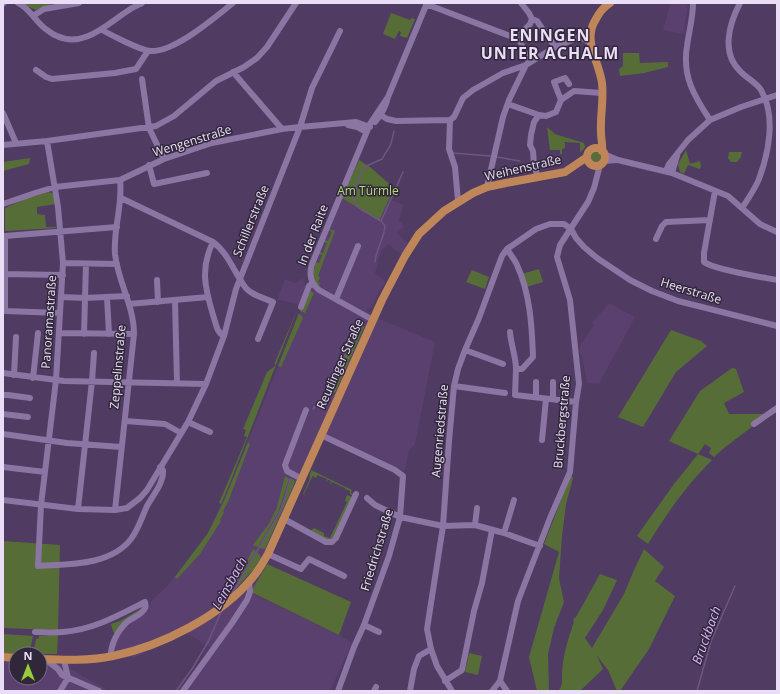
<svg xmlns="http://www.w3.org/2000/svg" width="780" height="694" font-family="'Open Sans',sans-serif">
<rect width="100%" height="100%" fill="#503b63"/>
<path fill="#59406f" d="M672 3H688L684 34 663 30 670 5Z
M342 198 379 221 389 199 404 205 399 220 404 226 397 233 408 243 401 254 388 244 381 251 375 273 386 282 379 292 372 307 366 310 379 319 435 342 415 444 409 450 405 471 323 435 267 564 251 593 339 635 352 643 330 691H184L213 649 186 633 136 657 109 659 117 640 125 627 148 610 152 600 168 585 208 533 235 473 302 307 294 303 277 300 285 279 296 283 303 278 306 287 311 282 314 268Z
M609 303 635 317 599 384 587 383 582 356 579 351 581 344 594 325 592 323Z
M3 659 16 660V678H40V661L58 662 109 691H3Z"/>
<path fill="#576d37" d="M21 3H54L36 10Z
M391 13 410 20 412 18 415 19 407 38 400 36 401 32 399 31 395 39 383 34Z
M623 53H639L640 63 668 62V67L644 73 620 76 619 69 623 66Z
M547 127 555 134 584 143 585 147 582 151 580 152V143L565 142H564L565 143V148L562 149V154H560V150H550Z
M686 150 690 164 700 161 701 166 700 169 688 165 684 174 680 172 678 164Z
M591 157a5 5 0 1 1 10 0a5 5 0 1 1-10 0Z
M729 152H742L741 157 737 162H731L728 158Z
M30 158 29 164 3 171V162Z
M359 160 370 167 394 188 379 221 342 198Z
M49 192 54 194 55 204 37 207V214L45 215 46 227H56V228L5 231V208L27 198Z
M329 229 335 231 318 276 320 278 318 282 320 283 319 286C312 278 313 271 316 262L319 263 322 255 319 254 320 252 323 253 327 243 324 242 325 240 328 241 332 232 329 230Z
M539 269 543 282 526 287 522 274Z
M472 270 489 277 485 289 466 282Z
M309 290 314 293 305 313 300 311Z
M298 308 230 483 221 504 219 503 247 437 244 436 246 430 243 429 267 372 275 366V362Z
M299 313 303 318 281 367 278 366Z
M363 322 364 327 335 393 329 390 347 351Z
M671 330 701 341 707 346 676 372 643 427 618 417Z
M732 368 736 369 744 392 724 403 729 414H769L724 448 714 457 709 453 711 448 705 444 698 454 712 460C685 487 668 512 648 544L637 536 674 484 698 454 669 441 700 391Z
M248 442 250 444 228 502 223 511 224 512 220 520 221 521 200 554 177 579 175 577 208 533 224 501Z
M311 470 352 490 351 493 353 494V496L350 494V491L345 489V488L332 482 330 485 331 481 328 480 326 483 327 479 317 475 316 478 313 476 312 477 304 494 307 496 303 494 309 481Z
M571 475 573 478 566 504 562 536 559 578 564 602 554 628 548 654 549 691H537L529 657 559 552 544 544Z
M285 476 289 479 278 513 258 547 253 545 270 522 277 507Z
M291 478 295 481 292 489 265 549 259 548 280 514Z
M347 495 352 497 335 536 328 540 310 531 314 528 324 533V536L330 538 347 502 345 501Z
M3 541 60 545 58 630 3 628Z
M253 549 256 551 228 596 227 595 243 564 245 565Z
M644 549 664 567 655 581 675 596 649 649 620 691H617L608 670 597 656 603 669 580 691H558C563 686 562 681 562 673 563 655 568 639 574 622L573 619 576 617 600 574 617 580 603 610 585 638 592 648 624 594 634 570Z
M257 552 261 557 254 569 234 590Z
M267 564 351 602 339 635 251 592Z
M142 608 143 609 117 634 113 632 111 624 120 621Z
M3 634 33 636 29 654H3Z
M58 635 57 654H33L36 639 39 638V636Z
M469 653 482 656 478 675 465 672Z"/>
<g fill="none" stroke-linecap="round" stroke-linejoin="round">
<path stroke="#6e5682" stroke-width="1.5" d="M453 153 491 156
M497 157 520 161
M381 221 403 172
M375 262C376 249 384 239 385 226L381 221 362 210 357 206 354 199 360 175 364 167 382 159 391 144 394 131
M313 409 329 388 347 351 363 321
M232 593 279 514 285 497 290 479
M176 691 192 669 208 642 222 610
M697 691 711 641 735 586"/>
<path stroke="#8b75a2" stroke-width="6" d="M18 3C30 8 36 23 47 30 50 32 54 35 57 36 84 49 108 23 129 10 133 7 138 5 142 3
M693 3C693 18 689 31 687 46 682 76 694 96 710 120
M740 3C729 24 721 53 740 71 746 78 756 82 761 90 776 116 769 152 759 179 755 189 748 199 742 208
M3 4 4 3
M426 4 518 39 521 43 529 63
M33 16 44 9 79 3
M532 19 537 21 555 47
M102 30C111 35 140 50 150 51 174 53 214 18 233 3
M577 38 584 39 590 43
M516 39 530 24 532 19 529 13 521 3
M36 70 46 77 52 79 115 73 136 69 148 51
M233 72 282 129
M142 79 149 128 164 159
M561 100 554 82 565 78 569 84
M508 104 539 115
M3 113 16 143
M379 114 387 119 396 121 450 120
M450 120 454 117 463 98 473 90 503 73 526 65 555 47 577 38 583 33 590 32
M450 120 449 149 455 167 458 201
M375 122C382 114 386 107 388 97L427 3
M348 125 357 127 366 132
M47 141 58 207 63 263 56 380 41 505 38 566C68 564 110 566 131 539 138 530 142 517 147 506 153 495 164 483 163 470L160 467
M3 145 47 141 156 126 174 116 216 81 244 67 257 58 267 47 296 3
M604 154 618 160 672 173 728 196 760 224 777 232
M604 161 617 160
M149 165 154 184 207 173
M666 171 669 164 688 140 710 120 741 107 777 95
M672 173 677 156
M538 177 534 165 533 151 530 145 531 135 534 122 539 115 546 116 556 112 561 100 574 91 602 93
M487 187 503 117 509 100 526 65
M715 191 704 253V262C715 270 761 277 777 280
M121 198 213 242C228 253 234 272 245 287 251 295 264 298 273 302L258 339
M3 204 35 193 55 187 120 180 164 159 212 143 282 129 300 127 356 122 370 127
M656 239 662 226 666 222 710 220
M213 242C200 268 205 288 213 315 216 323 216 332 224 336
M507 249C510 254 515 260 517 265 530 293 532 326 533 357L522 369H516L515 395 576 402
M63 263 117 264
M4 274 63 275
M157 280 158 302
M61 297 85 298 127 296
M107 297 109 334
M336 299 358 246
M175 301 177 383
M129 304 208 297
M301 307 309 286 313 283
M60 313 5 311V236L117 227
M373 320 319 290C310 283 309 274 312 264L370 124 388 97
M510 332C511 345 516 357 516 369
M59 333 134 334
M84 334 86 264
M465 350 503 364
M3 373 64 381 206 384
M14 375 16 337
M33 378 38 333
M536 382V397
M553 382V399
M454 386 505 393
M3 395H8L30 398
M3 414 28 417
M125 421 165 424 181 433
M188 422 210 432
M754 424 777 408
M3 434 67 443 121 447
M321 435 395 470 403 476 400 517 389 556 364 625 354 647 338 691
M542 440 546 399
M3 467 45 472
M302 479 287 471 285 465 306 410
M367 498 375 505 400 517 443 526 475 525 504 533 540 546
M3 500 78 509 115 510 127 508 140 498 147 490 188 422 206 384 224 336 236 289 300 127 312 88 340 31
M78 509 92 381 94 353
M115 510 134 334C134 306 118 282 115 254 113 229 123 205 120 180
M284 519 326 542H332L336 538 356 494
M475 525 477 508
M504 533 514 500
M268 554 301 569 309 559 344 576
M364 625 379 632
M35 632C44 632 54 633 63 632 93 630 119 615 145 602 146 606 146 608 143 611 139 616 132 618 127 622 118 630 110 645 111 657
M45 659 58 669 62 675 99 691
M64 660 68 678
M445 681 462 670 474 611 482 583 492 530
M500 681 507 691
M60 691 68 678
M183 691 232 623 247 600 250 592 249 581
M374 691 376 687
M410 691 414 669 419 656 431 649
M452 691 437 666 431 649 427 629 443 526 449 441 454 386 458 369 465 350 479 318 496 272 502 256 507 249 536 229 550 224H564L571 229 576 238 584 247 597 258 630 280 652 291 678 301 777 326
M492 691 500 681 518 601 550 518 570 472 576 402 579 384 570 300 557 257 560 245 588 202 594 188 600 165"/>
<path stroke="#bf865a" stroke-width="8" d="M587 157a9 9 0 1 1 18 0a9 9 0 1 1-18 0Z
M602 151C603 145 601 139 601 133 600 116 604 100 602 83 599 61 582 40 596 19 599 13 604 7 610 3
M3 657 16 658
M40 659C64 660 89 661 113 656 162 646 221 616 253 577 259 570 263 562 268 554L382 300 405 256 419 234 444 211 473 193 487 187 506 183 565 172 587 157"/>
</g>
<g text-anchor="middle" stroke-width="3" stroke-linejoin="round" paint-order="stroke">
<g font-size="12" fill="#eadef7" stroke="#31273a">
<text transform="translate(192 141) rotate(-17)" y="4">Wengenstraße</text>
<text transform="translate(523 168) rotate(-13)" y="4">Weihenstraße</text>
<text transform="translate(251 221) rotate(-68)" y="4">Schillerstraße</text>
<text transform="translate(313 235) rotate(-69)" y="4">In der Raite</text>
<text transform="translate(691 291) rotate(17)" y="4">Heerstraße</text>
<text transform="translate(49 322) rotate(-86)" y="4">Panoramastraße</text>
<text transform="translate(340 364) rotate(-66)" y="4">Reutlinger Straße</text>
<text transform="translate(118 367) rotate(-85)" y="4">Zeppelinstraße</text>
<text transform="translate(562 422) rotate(-85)" y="4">Bruckbergstraße</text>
<text transform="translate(440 431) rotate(-85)" y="4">Augenriedstraße</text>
<text transform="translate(377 550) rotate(-73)" y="4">Friedrichstraße</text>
</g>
<g font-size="12" fill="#b3d97d" stroke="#31273a">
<text x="368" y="195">Am Türmle</text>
</g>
<g font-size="13" font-style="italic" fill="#d9b6fb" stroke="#31273a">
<text transform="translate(229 583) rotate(-61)" y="5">Leinsbach</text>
<text transform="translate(706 635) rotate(-70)" y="5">Bruckbach</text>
</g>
<g font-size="16" font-weight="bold" letter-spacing="1" fill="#eadef7" stroke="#31273a">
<text x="550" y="41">ENINGEN<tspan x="550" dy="18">UNTER ACHALM</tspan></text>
</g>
</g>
<rect width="780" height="694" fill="none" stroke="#eadef7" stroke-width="8"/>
<g transform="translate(28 666)"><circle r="19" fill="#31273a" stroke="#7b7086"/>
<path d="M0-3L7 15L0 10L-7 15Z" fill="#97cc38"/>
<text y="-6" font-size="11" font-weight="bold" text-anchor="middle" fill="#eadef7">N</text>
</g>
</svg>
